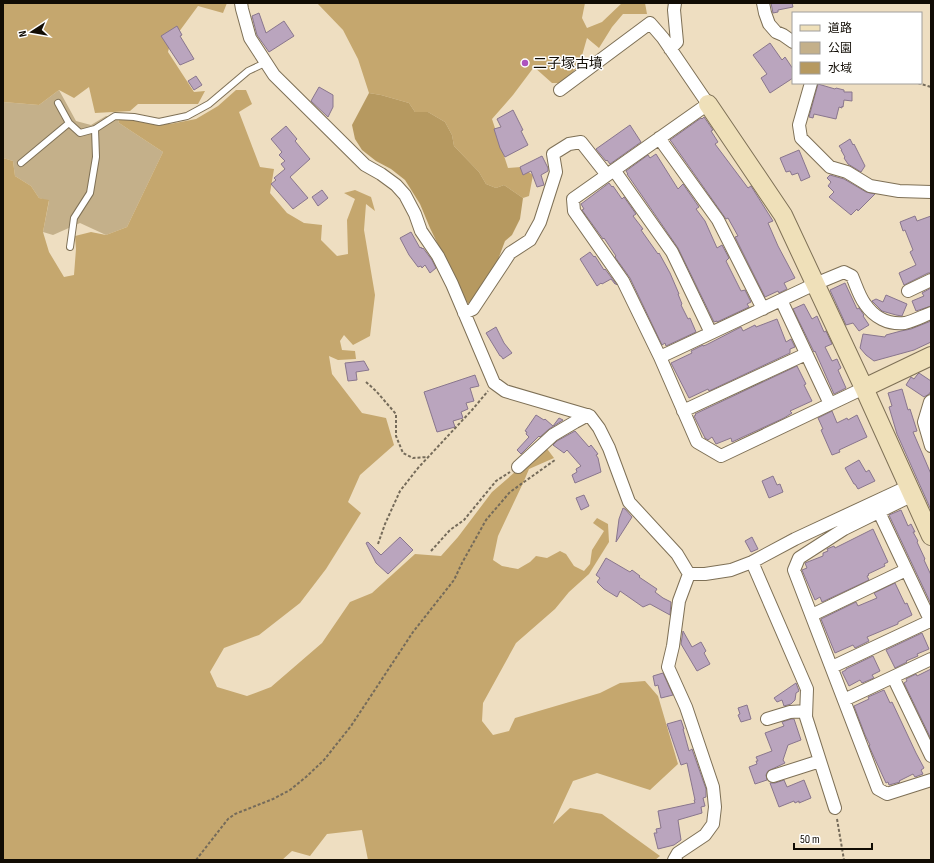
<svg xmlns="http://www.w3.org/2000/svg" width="934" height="863" font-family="'Sofia Sans Condensed','Noto Sans JP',sans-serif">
<rect width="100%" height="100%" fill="#eedec1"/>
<path fill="#c4b08a" d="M59 90 76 121 91 125 106 116 118 119 119 123 163 152 127 227 106 235 80 223 53 235 43 232 49 201 39 198 31 186 15 176 13 161 3 158V102L39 105Z"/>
<path fill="#c5a76e" d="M3 3H227L223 13 198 6 170 44 168 52 194 92 205 91 198 104H138L130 111 95 113 89 87 74 98 59 90 39 105 3 102Z
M317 3H585L582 18 587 28 602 22 622 3H645L647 14H623L612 27 599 48 587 38 579 66 561 83H552L534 67 513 95 492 119 508 168 521 167 533 175 529 196 523 198 504 185 496 188 486 184 479 172 454 146 452 135 445 122 428 112H415L409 103 381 95 369 93 358 59 343 30Z
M236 90H246L252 104 239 112 260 167 274 169 270 193 287 213 304 223 322 225 321 240 337 256 348 254 347 220 355 199 344 193 355 190 371 197 375 211 366 204 364 230 375 295 370 336 353 345 344 335 340 341 342 350 355 351 356 359 338 360 329 356 332 374 362 413 386 418 394 445 360 475 348 502 361 513 326 569 300 603 259 635 224 648 210 672 217 687 247 696 271 687 322 643 350 602 372 593 415 554 441 556 458 537 492 492 545 446 554 458 529 469 524 481 498 536 493 560 502 566 518 569 530 562 536 556 547 558 560 551 566 554 574 566 584 571 590 564 592 550 604 531 593 523 597 518 608 524 609 542 589 574 569 592 555 609 516 643 483 703 482 721 493 735 509 731 515 718 600 693 620 683 645 681 658 696 678 764 650 790 597 773 573 781 553 824 570 808 602 814 660 856 655 860H368L362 830 327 834 310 856 292 851 282 860H3V158L13 161 15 176 31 186 39 198 49 200 43 232 49 252 64 277 74 275 76 249 75 236 91 232 106 235 127 227 163 152 119 123 118 119 133 120 154 124H170L196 119 218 106Z"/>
<path fill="#b69960" d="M369 93 381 95 409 103 415 112H428L445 122 452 135 454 146 479 172 486 184 496 188 504 185 523 198 520 219 512 235 505 241 496 265 473 305 466 302 430 228 420 204 405 180 391 169 376 161 362 150 355 139 352 125Z"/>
<path fill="#baa5be" stroke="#89768d" d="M771 3H792L793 7 778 10V12L773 13Z
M259 13 266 33 284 21 294 36 269 52 257 35 252 16Z
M177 26 182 35 180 36 194 59 180 65 161 36Z
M770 43 782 60 785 57 793 69V78L770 93 761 78 767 74 753 55Z
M196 76 202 85 194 90 188 81Z
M818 84 835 89 836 88 844 90V92H852V101L844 100 843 107 842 106V108L839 107 836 119 814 114 813 118 809 117Z
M319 87 333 95V107L328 117 311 101Z
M513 110 523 130 521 131 528 145 505 157 500 148 494 129 501 127 497 119Z
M704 117 713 130 711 131 718 142 715 144 748 188 751 186 773 221 768 223 778 246 795 278 784 283 787 289 779 293 778 291 765 297 735 237 738 236 728 218 726 219 671 141 670 140 701 118 702 119Z
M630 125 641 142 610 164 607 160 606 161 596 149Z
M286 126 297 139 295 141 310 159 290 177 308 198 293 209 271 184 276 180 274 178 285 169 281 164 285 161 279 155 282 152 271 139Z
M850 139 853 145 854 144 865 166 861 172 848 164 844 158 845 157 841 150H842L839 146Z
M799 150 810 177 801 181 798 173 792 175 790 171 786 172 780 158Z
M656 154 678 189 683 184 699 207 696 209 705 221 717 248 722 245 729 258 726 261 741 291 745 290 751 302 747 304 749 307 717 322V321L714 322 713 320 678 248 627 174H628L626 171 648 155 650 158Z
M542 156 548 168V171L541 175 544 185 537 187 531 171 523 175 520 167Z
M830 175 844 179 866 192 875 194 858 211 857 209 851 215 829 197 834 192 828 186 831 182 827 178Z
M609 183 612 187 613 186 622 199 624 197 636 214 633 216 643 229 641 230 658 254 659 253 670 273 679 294H678L682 304 681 305 688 319 690 318 696 332 666 346 665 343 662 345 630 278 615 257 616 256 604 238 603 239 582 210 584 209 581 204Z
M322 190 328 198 318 206 312 197Z
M915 216 917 221 931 216V273H928L904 285 899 273 916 265 910 252 913 250 905 230 903 231 900 222Z
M411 232 420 248 421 247 422 249 423 248 432 260 436 268 430 273 425 265 422 268 421 266 418 267 409 255 400 238Z
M590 252 594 257 595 256 604 270 605 269 617 285 616 284H615L611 279 602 284 601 283 597 286 580 259Z
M845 283 857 309 859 308 864 315 863 316 869 325 859 331 853 323 846 325 830 290Z
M931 288V306L916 311 912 301 924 296 922 293Z
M886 295 907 304 902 316 896 315 882 311 872 301 876 299 883 302Z
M804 304 812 319 817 316 824 332 826 331 832 344 825 347 832 361 837 359 841 368 838 370 846 388 834 394 815 351 814 352 793 309Z
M777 319 786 342 791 339 795 347 790 349V353L709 391 708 389 689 398 671 363 692 353 691 351 703 345V346L706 345 741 327 743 331 755 325 756 327Z
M931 321V342L914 350 874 361 866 355 860 348 863 334 885 337 886 335 901 331 911 329Z
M496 327 504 343 512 353 503 359 501 356H500L486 333Z
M364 361 369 370 356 372 357 380 348 381 345 363Z
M797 366 806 384 804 385 812 401 790 411 792 413 784 418 732 442 731 438 716 444 712 437 708 440 705 438 694 416 696 415 695 414Z
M919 373 931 381V391L929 394 924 397 906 385 911 377 914 379 917 375Z
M475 375 479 386 470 388 474 401 466 403 468 409 461 412 463 418 453 421 455 427 437 432 424 392Z
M902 389 908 410 910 409 917 431 913 432 931 474V510L906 454 897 434 889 407 892 406 888 393Z
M832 411 837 423 847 418 848 420 857 415 867 437 839 450 840 452 832 455 821 430 823 429 818 418Z
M536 415 544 420 545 419 553 426 559 418 563 420 549 429 540 437 539 436 521 454 517 450 529 437 526 434 527 432 525 431Z
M575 431 589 447 591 445 598 454 596 455 598 458 601 472 575 483 572 475 577 472 576 469 581 466 567 450 564 453 553 445 557 441Z
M859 460 866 472 869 470 875 481 858 489 855 484H854L845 468Z
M773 476 777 485 780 484 783 492 769 498 762 481Z
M584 495 589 506 581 510 576 498Z
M623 508 625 509 632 517 616 542 619 519Z
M901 510 908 526 911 524 915 532H913L918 541 917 542 925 559 924 560 931 575V604L889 515Z
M873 529 888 562 884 564 885 566 868 574 869 575 867 576 869 580 822 602 820 597 815 600 802 570 807 568 805 563 823 556V553L828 551 827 549 834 546 835 548Z
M400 537 413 550 388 574 376 563 366 543 368 542 381 555Z
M752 537 758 549 751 552 745 541Z
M606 558 630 572 632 570 640 576 639 577 657 589 655 592 663 598 671 602 670 615 650 604 643 607 620 591 617 597 604 589 597 582 600 578 596 575Z
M895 583 905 604 907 603 912 615 898 622V624L867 637 869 641 855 648 853 645 835 653 821 619 856 602 858 606 877 598 874 593Z
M683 631 692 647 701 642 706 651 704 653 710 664 697 671 681 644Z
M922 633 929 649 917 654 918 656 906 661 907 662 895 668 886 650Z
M873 656 880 671 872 675 874 678 862 683 860 680 849 686 842 672 846 670V669Z
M931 669V739L904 683 907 681 906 679 916 674 917 676Z
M663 673 673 695 661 698 658 685 655 686 653 676Z
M796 683 799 691 796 693 795 700 791 704 784 706 782 700 777 702 774 698Z
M884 690 890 703 892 702 916 753 924 768 921 770 923 774 915 777 913 774 899 781 900 782 889 785 888 782 886 783 874 757 869 746 870 745 865 735 854 706 869 699 868 697Z
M747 705 751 719 741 722 738 715 740 714 738 708Z
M791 719H794L801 740 788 745 783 760 785 763 768 771 766 775 767 780 755 784 749 767 757 764 756 761H758L756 757 772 751 765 733 784 726 782 722Z
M681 720 684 729H683L689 751 692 749 706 789V797L703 798 705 806 701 807 702 813 678 820 681 840 674 845 658 849 654 833H657L656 829 661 828 658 811 695 803 694 800H695L687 763 681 765 667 724Z
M784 780 787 787 804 780 811 798 799 803V801L795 803 794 801 779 807 770 783H775Z"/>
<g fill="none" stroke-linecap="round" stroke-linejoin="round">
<g stroke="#7e7056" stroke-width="8">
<path id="lane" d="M58 103 69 123 80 133 95 129 115 116 134 117 159 122 187 116 209 104 248 71 265 63
M21 163 69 123
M70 247 74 218 90 193 96 157 95 129"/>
</g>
<g stroke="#7e7056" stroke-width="14">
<path id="street" d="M241 3 242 9 250 38 274 75 365 165 381 174 396 185 405 195 415 214 421 231 438 256 452 284 494 383 505 391 590 416 599 428 609 448 629 502 677 554 689 574 679 601 673 646 668 667 686 707 713 787 715 807 713 824 705 835 678 853 674 860
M763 3 765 13 769 24 776 32 783 35 793 42
M670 49 677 42 674 10 675 3
M811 83 799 125 801 138 830 167 847 172 870 186 899 191 931 192
M560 90 650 23 663 38 708 104 573 199 574 211 623 281 660 357 697 442 721 456 864 388
M659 138 718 220 763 309
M614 170 672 252 711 333
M908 291 931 280
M781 300 830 404
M464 313 473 309 510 253 530 240 540 222 556 172 553 154 569 144 581 142 607 175
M660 357 815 284 844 272 852 276C856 285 859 296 865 304 874 317 888 325 905 323 914 321 923 316 931 313
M931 401 930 402 924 422 931 446
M683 411 806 354
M518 467 553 435 575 422 588 415
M913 495 844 529 799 558 794 570 878 789 887 794 931 780
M879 512 931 622
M752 562 807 689 806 717 835 808
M689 574H705L731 570 752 562 795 539 909 486
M812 615 906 570
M832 667 930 621
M893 677 931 756
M844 700 931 659
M767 719 790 712 806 711
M773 776 820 761"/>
</g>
<g stroke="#7e7056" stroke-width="20">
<path id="secondary" d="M708 104 783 215 864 388 931 536
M864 388 931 356"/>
</g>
<path stroke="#756b5a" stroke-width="2" stroke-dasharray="3 2" stroke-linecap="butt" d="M918 83 931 87
M366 382 376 391 396 414V436L403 453 413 458 428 457
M378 544 385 524 400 491 418 468 472 410 488 391
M431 551 450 530 464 520 496 481 510 472
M837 819 844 860
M196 860 228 819 235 814 273 799 290 790 306 777 324 760 351 726 413 632 454 580 462 563 486 520 510 492 555 460"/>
<use href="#lane" stroke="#fff" stroke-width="6"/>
<use href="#street" stroke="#fff" stroke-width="12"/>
<use href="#secondary" stroke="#efe0b9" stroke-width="18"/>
</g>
<circle fill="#ad53bf" stroke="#fff" stroke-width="1.5" cx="525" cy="63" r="4"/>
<g text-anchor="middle" stroke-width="3" stroke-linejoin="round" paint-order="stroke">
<g font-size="14" fill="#110c04" stroke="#fff" text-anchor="start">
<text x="533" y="68">二子塚古墳</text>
</g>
</g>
<rect width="934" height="863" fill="none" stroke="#110c04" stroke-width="8"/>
<rect x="792" y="12" width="130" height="72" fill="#ffffff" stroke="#a09e9b"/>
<rect x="800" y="25" width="20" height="6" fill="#efe0b9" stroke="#a09e9b"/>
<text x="828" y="32" font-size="12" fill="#110c04">道路</text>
<rect x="800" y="42" width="20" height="12" fill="#c4b08a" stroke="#a09e9b"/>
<text x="828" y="52" font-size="12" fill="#110c04">公園</text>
<rect x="800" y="62" width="20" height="12" fill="#b69960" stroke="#a09e9b"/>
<text x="828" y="72" font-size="12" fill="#110c04">水域</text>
<g transform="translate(32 32) rotate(258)" stroke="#ffffff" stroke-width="3" paint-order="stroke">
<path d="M0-3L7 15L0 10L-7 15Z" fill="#110c04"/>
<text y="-6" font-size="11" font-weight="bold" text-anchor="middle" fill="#110c04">N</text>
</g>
<path d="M794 843v6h78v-6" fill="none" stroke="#110c04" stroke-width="2"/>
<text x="800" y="843" font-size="12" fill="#110c04" stroke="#ffffff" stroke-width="3" paint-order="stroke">50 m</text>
</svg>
